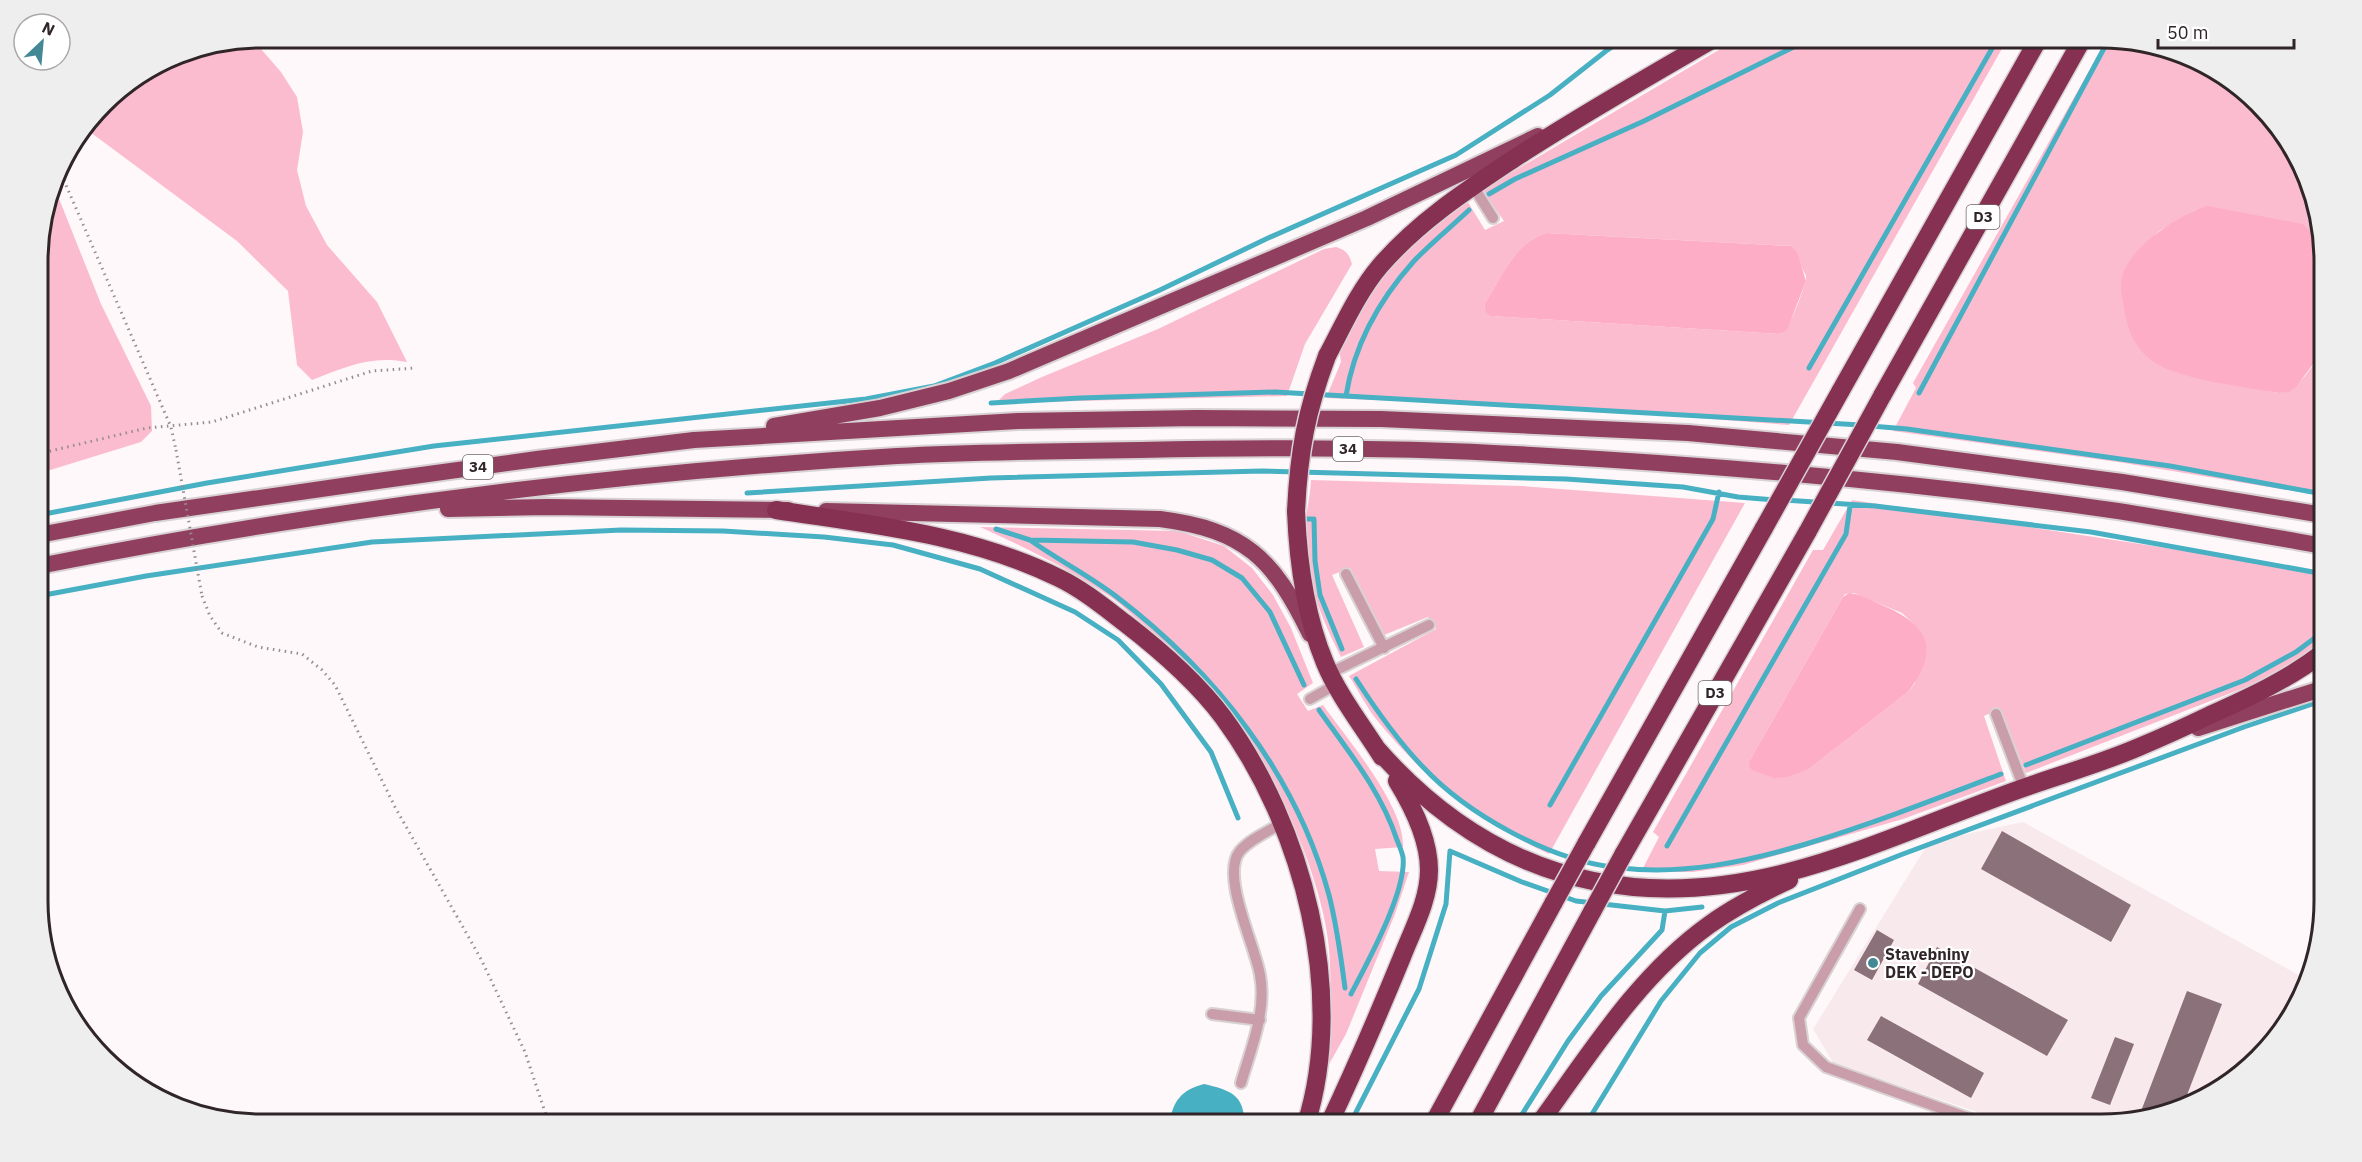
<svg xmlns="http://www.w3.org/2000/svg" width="2362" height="1162" font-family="'IBM Plex Sans',sans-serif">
<rect width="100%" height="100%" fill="#fef8fa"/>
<path fill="#f8e9ed" d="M2023 822 2306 979 2302 999 2269 1048 2225 1087 2173 1113 2115 1124H2012L1833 1063 1813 1029 1929 842Z"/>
<path fill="#fcbccf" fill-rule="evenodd" d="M262 38 261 49 281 72 297 97 303 132 297 170 306 206 327 245 377 302 407 362C371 355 345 367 312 380L297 365 288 291 237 241 86 129 113 93 176 54Z
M1739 38H2008L1789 425 1554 407 1326 398 1341 362 1339 348 1373 286 1406 246 1466 199 1485 230 1504 221 1482 190ZM1547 233 1791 246 1806 276V281C1801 294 1791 329 1779 334L1492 316C1485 313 1484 310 1485 303 1502 277 1515 241 1547 233Z
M2107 39 2199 60 2248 93 2287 137 2323 232V263L2316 238 2196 210 2159 231 2132 258 2175 372 2279 393C2300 390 2311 367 2323 351V496L2118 462 1893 431 1916 388 1913 383Z
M54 186 101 304 151 406 152 431 141 442 47 471 38 465V246Z
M1336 247C1346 250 1349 254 1352 264L1305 344 1287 396 996 403 1005 394 1042 377 1158 329 1324 249Z
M1311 480 1522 486 1745 503 1549 854C1481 822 1423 778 1376 719 1366 706 1358 690 1349 676L1436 629 1428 617 1384 635 1350 568 1332 575 1364 647 1341 657C1322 619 1306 582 1305 539 1304 520 1310 500 1311 480Z
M1852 500 2324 572V639L2297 659 2254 684 2026 773 2000 709 1984 716 2006 781 1903 819 1743 865 1693 872H1641L1659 837 1653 832 1813 550H1823ZM1854 593 1902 613 1914 624 1915 683 1908 692 1809 769 1750 760 1843 597 1845 594Z
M980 527 1178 531 1224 546 1252 568 1273 595 1291 628 1313 683 1297 694 1308 711 1323 705C1347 739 1405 806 1403 847L1375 849 1379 871 1409 872 1395 914 1346 1034 1328 1066C1330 1027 1332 987 1329 948 1326 917 1316 885 1306 856 1271 761 1219 690 1143 624 1133 616 1123 606 1112 598 1070 569 1026 548 980 527Z"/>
<path fill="#fdadc6" d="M2207 206 2303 224 2316 238 2323 263V351L2296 387 2289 392 2279 393C2245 387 2183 380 2155 363 2137 351 2129 334 2125 314 2124 305 2121 295 2121 286 2120 252 2178 215 2207 206Z
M1547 233 1791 246 1797 252 1806 281 1787 330 1779 334 1491 316C1485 313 1484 310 1485 303 1502 277 1515 241 1547 233Z
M1849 593C1861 594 1873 601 1884 606 1931 626 1939 651 1908 692L1809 769 1787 777 1774 778 1752 770 1749 766 1750 760 1843 597Z"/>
<path fill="#48b0c3" d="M1204 1084C1229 1090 1245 1094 1244 1124H1169C1173 1101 1181 1090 1204 1084Z"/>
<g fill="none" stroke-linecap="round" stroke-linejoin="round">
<path stroke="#48b0c3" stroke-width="5" d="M1489 194 1515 179 1644 121 1812 38
M1809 368 1998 38
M1919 393 2109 39
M1346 396C1354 345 1380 299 1414 261 1431 243 1451 227 1469 210
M991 403 1080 398 1275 392 1861 425
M1871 426 1907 429 2170 466 2323 494
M747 493 991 478 1262 471 1566 479 1683 487 1738 497 1775 500
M1784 500 1875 506 2091 532 2324 574
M39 515 207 483 434 446 866 399 934 386 995 363 1160 290 1266 239 1456 155 1550 95 1606 51 1626 38
M1304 519H1314L1315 561 1320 595 1342 649
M996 529 1030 540 1133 542 1177 550 1212 560 1242 578 1270 612 1304 685
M1030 540C1058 560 1090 576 1117 597 1215 672 1296 774 1329 895 1337 926 1341 957 1345 988
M39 596 146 576 372 542 621 530 723 531 824 537 893 545 980 569 1075 612 1118 640 1161 684 1211 752 1238 818
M1356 679C1376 710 1397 740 1423 767 1467 814 1548 859 1612 867
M1319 710C1348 751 1381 791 1397 840 1399 845 1402 852 1403 857 1407 891 1367 963 1351 994
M2026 765 2245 680 2296 652 2324 631
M1550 805 1713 519 1719 492
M1667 846 1846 534 1850 506
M1621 868C1685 875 1745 862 1806 844 1872 824 1936 799 2001 774
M1350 1124 1419 989 1446 904 1450 851 1522 882 1576 901 1665 911 1702 907
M1516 1124 1568 1041 1601 996 1662 930 1665 911
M1586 1124 1661 1001 1700 953 1731 927 1778 903 1903 854 2244 727 2324 700"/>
</g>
<path fill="#8b7179" d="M2002 831 2131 905 2111 942 1981 869Z
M1877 930 1894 940 1872 980 1854 970Z
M1937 947 2068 1020 2047 1056 1918 984Z
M2187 991 2222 1004 2182 1108 2173 1113 2138 1119Z
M1881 1016 1984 1073 1971 1098 1867 1040Z
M2115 1037 2134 1044 2110 1105 2091 1098Z"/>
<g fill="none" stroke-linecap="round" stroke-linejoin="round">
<g stroke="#d9d2d4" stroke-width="14">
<path id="service" d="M1473 186 1493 218
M1346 574 1384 648
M1330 673 1429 625
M1310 699 1337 684
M1996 714 2024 788
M1860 909 1799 1018 1803 1045 1826 1067 1985 1124
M1212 1014 1260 1020
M1241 1083C1251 1048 1267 1011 1260 975 1255 945 1220 875 1240 851 1250 839 1269 831 1282 823"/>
</g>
<g stroke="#d9d2d4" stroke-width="20">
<path id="trunk" d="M774 426 880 408 949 391 1009 371 1367 218 1538 136
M448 509 547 507 788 510
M826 511 1160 519C1245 530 1273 558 1310 634
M39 535 155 513 363 483 537 459 694 440 1018 421 1196 418 1381 419 1688 433 1897 452 2122 482 2323 515
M39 566C322 510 609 473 897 456 978 452 1059 451 1140 450 1270 447 1402 447 1532 455 1728 466 1924 483 2118 511 2187 522 2255 534 2324 546
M2198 728 2324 688"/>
</g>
<g stroke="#d9d2d4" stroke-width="21">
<path id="motorway" d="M1327 356C1343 326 1358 292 1380 266 1419 221 1467 190 1515 158 1581 115 1648 77 1715 38
M1840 392 2039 38
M1882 396 2083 38
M776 510C873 525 970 534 1059 578 1082 589 1104 607 1125 623 1160 650 1196 681 1223 717 1303 825 1347 994 1306 1124
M1296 511C1298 562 1305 615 1325 663 1338 695 1364 728 1382 757
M1377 749C1487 874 1623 914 1785 873 1867 852 1946 815 2026 787 2063 774 2102 763 2139 747 2163 737 2187 726 2210 715 2250 697 2289 679 2324 652
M1586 844 1764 528
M1623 855 1808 531
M1329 1124C1355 1069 1379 1013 1402 957 1413 929 1429 900 1429 870 1429 839 1413 807 1397 781
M1433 1124 1554 902
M1477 1124 1593 910
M1539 1124C1590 1054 1638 976 1709 925 1734 907 1761 893 1789 880"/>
</g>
<path stroke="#958d8f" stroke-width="3" stroke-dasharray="1.5 4.5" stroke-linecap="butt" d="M59 169 171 427 176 450
M38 454 147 428 212 422 372 371 416 368
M202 596 210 616 222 633 258 647 302 654 322 670 335 685 395 807 481 959 525 1052 549 1124"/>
<use href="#service" stroke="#c99daa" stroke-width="10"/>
<use href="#trunk" stroke="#903f5e" stroke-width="16"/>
<use href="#motorway" stroke="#863052" stroke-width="18"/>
<g stroke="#d9d2d4" stroke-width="21" stroke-linecap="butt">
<path id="motorway-bridge" d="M1296 511C1299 451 1306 412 1327 356
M1764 528 1840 392
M1808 531 1882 396
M1554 902 1586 844
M1593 910 1623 855"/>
</g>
<path stroke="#958d8f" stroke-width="3" stroke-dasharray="1.5 4.5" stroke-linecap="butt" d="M176 450 202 596"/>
<use href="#motorway-bridge" stroke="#863052" stroke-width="18"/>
</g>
<circle fill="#438894" stroke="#fff" stroke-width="2" cx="1873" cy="963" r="6"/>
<g text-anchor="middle" stroke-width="4.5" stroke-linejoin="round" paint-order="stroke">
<g fill="#fff" stroke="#6e6668" stroke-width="1.5">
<rect x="1966.5" y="205" width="33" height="24" rx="4.5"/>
<rect x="1333" y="437" width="30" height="24" rx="4.5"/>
<rect x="463" y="455" width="30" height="24" rx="4.5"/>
<rect x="1698.5" y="681" width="33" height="24" rx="4.5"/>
</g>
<g font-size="15" font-weight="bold" fill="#302528">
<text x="1983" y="222">D3</text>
<text x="1348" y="454">34</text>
<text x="478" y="472">34</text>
<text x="1715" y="698">D3</text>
</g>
<g font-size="16" font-weight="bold" fill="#302528" stroke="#fff" text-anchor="start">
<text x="1885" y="960">Stavebniny<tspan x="1885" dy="18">DEK - DEPO</tspan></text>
</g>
</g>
<path d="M0 0H2362V1162H0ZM261 48H2101A213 213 0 0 1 2314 261V901A213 213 0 0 1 2101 1114H261A213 213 0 0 1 48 901V261A213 213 0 0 1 261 48Z" fill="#eee" fill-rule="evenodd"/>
<path fill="none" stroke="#302528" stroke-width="3" d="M261 48H2101A213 213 0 0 1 2314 261V901A213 213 0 0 1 2101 1114H261A213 213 0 0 1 48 901V261A213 213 0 0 1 261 48Z"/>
<g transform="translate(42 42) rotate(26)"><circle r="28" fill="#ffffff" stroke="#aca8a9" stroke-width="1.5"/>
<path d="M0-4.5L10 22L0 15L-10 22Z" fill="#438894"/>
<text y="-9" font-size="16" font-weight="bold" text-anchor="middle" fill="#302528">N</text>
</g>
<path d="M2158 39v9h136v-9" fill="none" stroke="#302528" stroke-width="3"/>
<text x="2167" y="39" font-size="18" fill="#302528" stroke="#ffffff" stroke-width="4.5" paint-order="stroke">50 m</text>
</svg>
